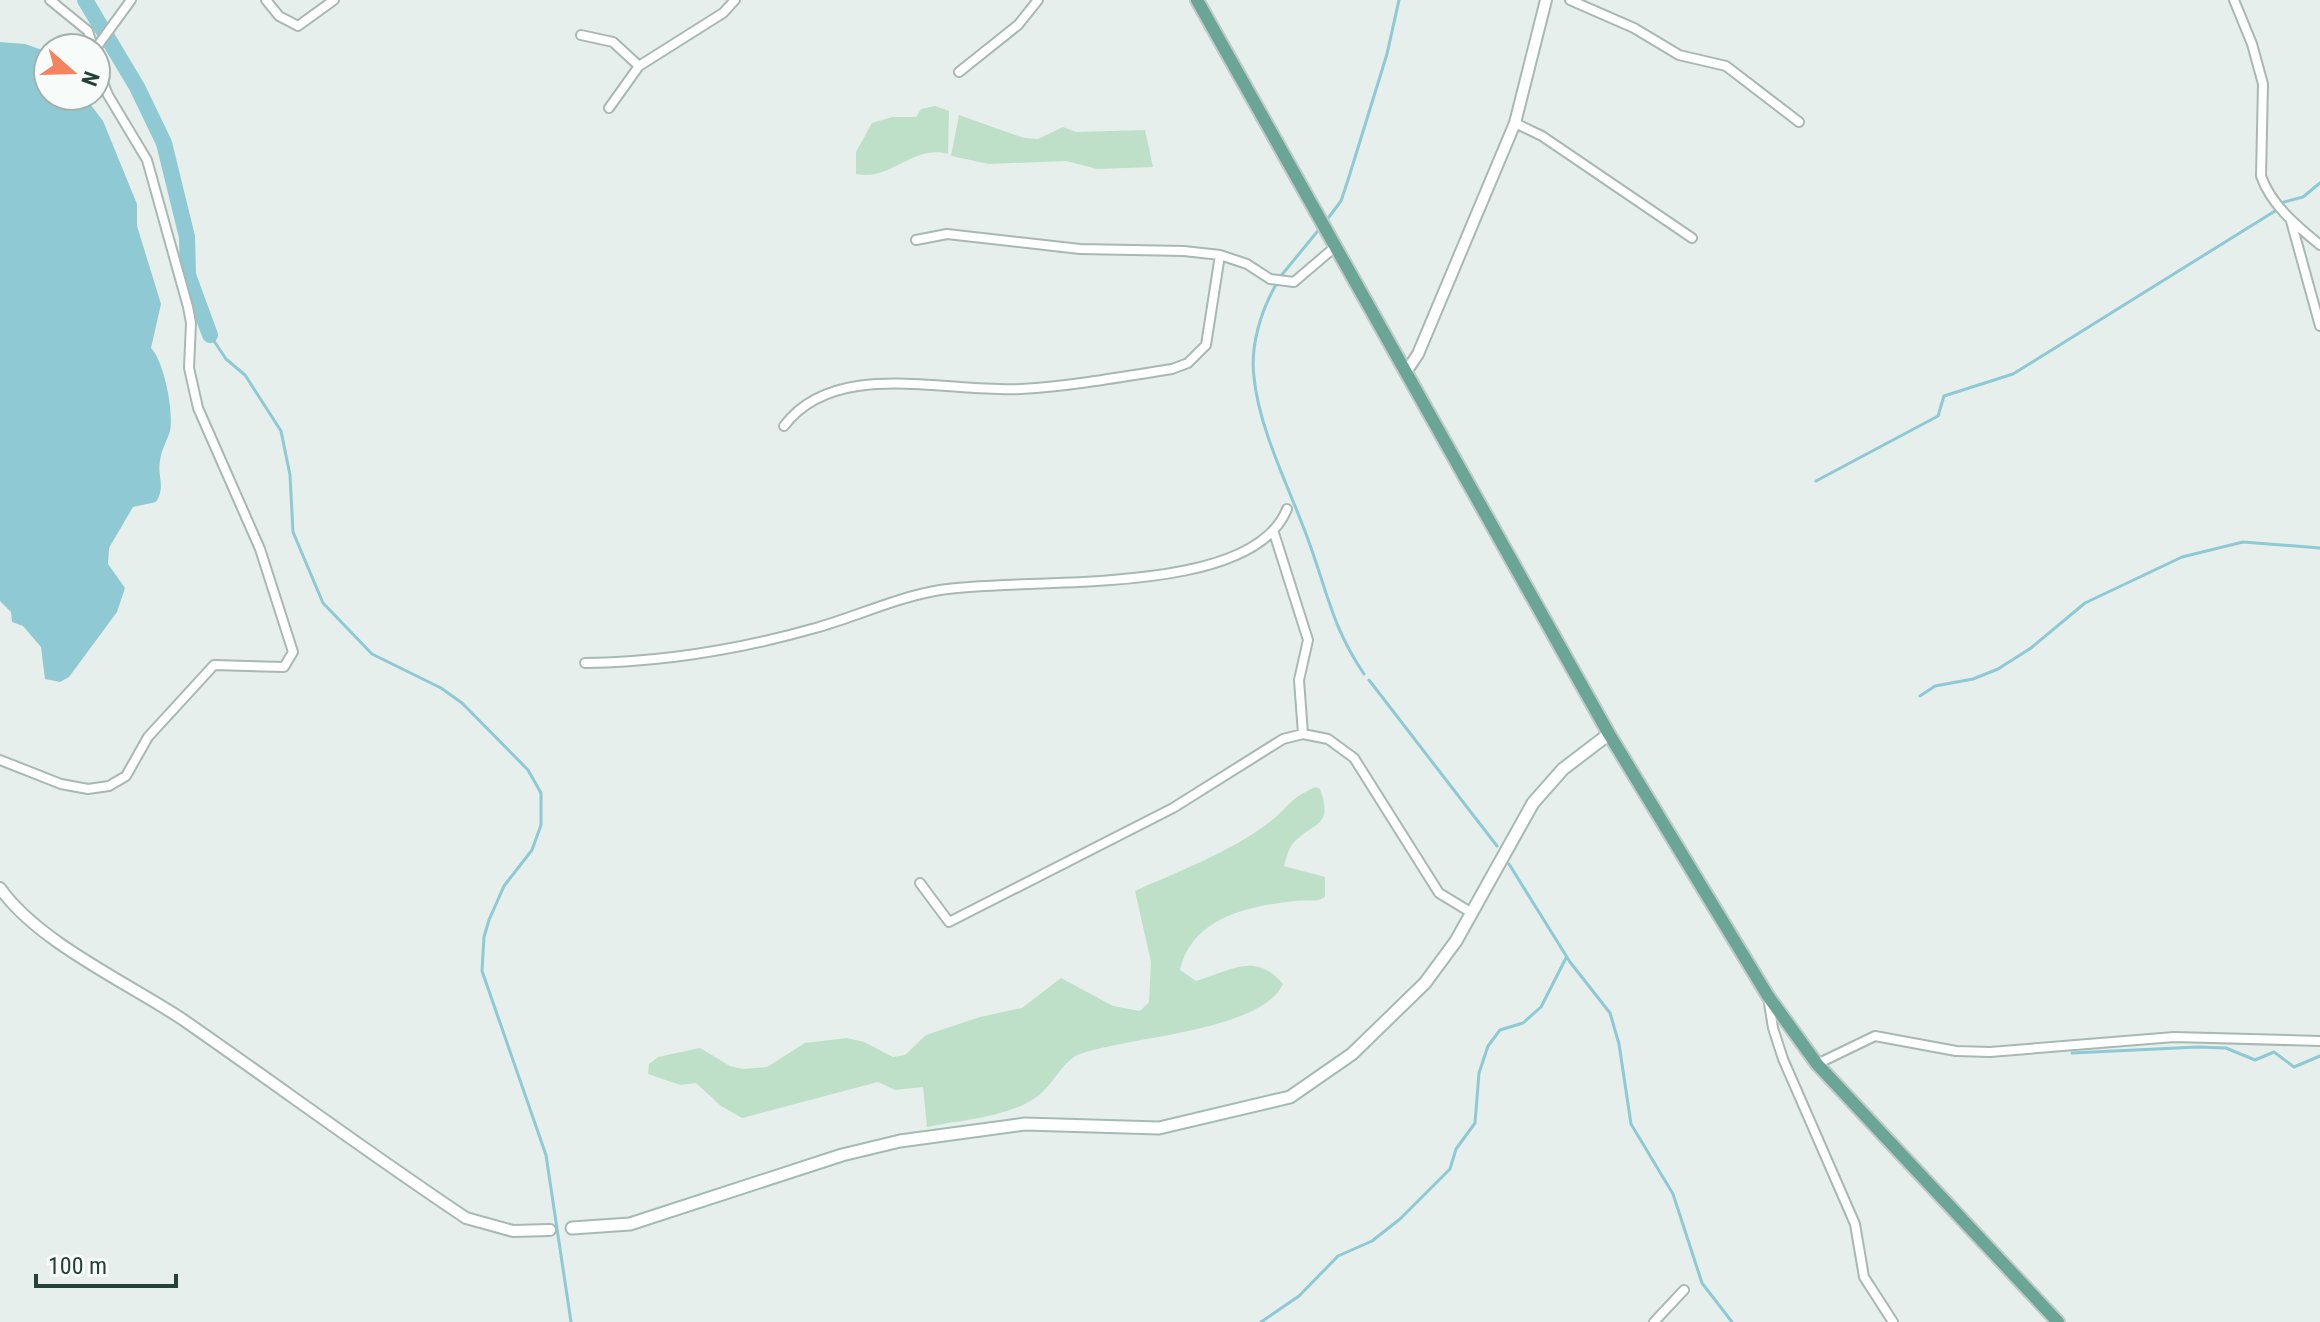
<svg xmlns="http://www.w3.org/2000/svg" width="2320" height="1322" font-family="'Roboto Condensed',sans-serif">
<rect width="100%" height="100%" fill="#e6efeb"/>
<path fill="#bfe0c8" d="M935 106 949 111 948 154C913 144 890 182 856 174V152L872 123 892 117H916L921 109Z
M959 115 1024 138 1038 139 1063 127 1076 132 1145 130 1153 167 1097 169 1066 161 989 164 951 156Z
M1316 787 1320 789C1335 830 1310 821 1291 846 1288 851 1286 860 1284 866L1325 877V897C1317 903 1305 899 1295 901 1250 906 1192 917 1180 970L1196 981C1231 971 1255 951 1283 984 1262 1031 1127 1037 1080 1054 1064 1059 1052 1086 1038 1096 1008 1118 961 1120 927 1127L923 1087 895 1090 878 1082 742 1118 721 1106 696 1083 680 1085 648 1074 649 1064 658 1057 700 1048 730 1066 743 1069 767 1067 805 1043 847 1038 864 1042 893 1057 905 1055 926 1035 980 1017 1022 1008 1061 978 1113 1006 1140 1011 1149 1002 1151 962 1135 891C1179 871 1228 853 1267 824 1288 809 1287 799 1316 787Z"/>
<path fill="#8ec9d4" d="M0 42 25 44 48 52V96H84L103 121 137 204V226L161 304 151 348C164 361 174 412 170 431 167 441 161 450 160 461 157 477 166 486 156 502L133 507 109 548 108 564 125 588 117 612 69 677 60 682 45 679 41 647 23 626 12 622 11 612 0 601Z"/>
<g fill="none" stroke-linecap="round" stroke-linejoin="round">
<path stroke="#8ec9d4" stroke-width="3" d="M2284 202 2303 197 2320 183
M1326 221 1341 201 1348 180 1387 54 1399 0
M1280 277 1321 227
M1277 283C1261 310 1250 346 1254 377 1259 431 1292 493 1310 545 1328 595 1333 628 1364 674
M210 335 226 359 245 375 281 431 290 475 293 532 323 603 372 654 441 688 462 703 528 770 541 793V825L532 850 504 886 489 920 484 937 482 971 546 1155 571 1322
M1816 481 1938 416 1944 396 2013 374 2275 211
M1369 680 1497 846
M1920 696 1935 686 1973 679 1998 669 2031 648 2085 603 2182 557 2243 542 2320 548
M1509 864 1570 962 1610 1013 1619 1044 1631 1124 1673 1194 1702 1283 1732 1322
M2072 1053 2198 1047 2226 1048 2255 1060 2274 1052 2294 1067 2320 1056
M1261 1322 1299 1296 1338 1256 1372 1241 1400 1219 1450 1169 1456 1149 1475 1123 1479 1073 1488 1046 1500 1030 1523 1023 1541 1007 1566 958"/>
<path stroke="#8ec9d4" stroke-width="16" d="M85 0 137 87 164 143 187 237 188 275 210 335"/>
<g stroke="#a8b8b2" stroke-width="12">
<path id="minor" d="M50 0 88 31 93 48
M266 0 279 16 298 26 334 0
M1570 0 1634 28 1679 55 1726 66 1799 122
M2234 0 2252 44 2263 84 2261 176C2271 205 2297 226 2320 245
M581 35 613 42 639 66
M96 48 131 0
M959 72 1018 25 1038 0
M609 108 639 66 723 13 735 0
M1515 123 1542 136 1692 238
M2291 221 2320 326
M916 240 947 234 1080 249 1184 251 1220 255 1247 264 1270 279 1294 282 1335 247
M784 426C835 358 946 393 1021 389 1071 386 1122 377 1172 369L1188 363 1206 345 1220 255
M1274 533 1308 640 1299 680 1303 734
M585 663C664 662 742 649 819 627 860 615 898 597 940 590 1022 576 1251 600 1287 509
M0 760 61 784 88 789 109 786 126 776 148 737 214 665 284 667 293 652 260 549 198 408 189 368 191 323 188 307 147 160 108 95 96 65
M920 883 949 922 1173 808 1283 739 1303 734 1328 739 1354 758 1439 893 1472 913
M1768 997 1773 1028 1783 1059 1855 1224 1864 1277 1893 1322
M1817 1064 1875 1036 1956 1051 1990 1052 2174 1037 2320 1041
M1654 1322 1684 1290"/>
</g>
<g stroke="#a8b8b2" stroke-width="14">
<path id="tertiary" d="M1406 372 1418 354 1515 123 1546 0
M0 888C38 942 126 982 182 1019 277 1085 370 1154 466 1218L513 1231 550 1230"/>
</g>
<g stroke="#a4bbb3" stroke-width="15">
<path id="secondary" d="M572 1228 630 1224 842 1155 900 1141 1025 1124 1159 1128 1290 1097 1352 1054 1425 983 1456 941 1533 803 1563 769 1609 734"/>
</g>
<g stroke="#c2cac8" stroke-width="16">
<path id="primary" d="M1197 0 1609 734 1768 996 1817 1064 2058 1322"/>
</g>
<use href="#minor" stroke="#fff" stroke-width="8"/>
<use href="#tertiary" stroke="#fff" stroke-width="10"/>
<use href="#secondary" stroke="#fff" stroke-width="11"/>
<use href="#primary" stroke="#6aa596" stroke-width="12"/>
</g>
<g transform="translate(72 72) rotate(110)"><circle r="38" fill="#f7fbf9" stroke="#a3b1ad" stroke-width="2"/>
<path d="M0-6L14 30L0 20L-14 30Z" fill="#f4845f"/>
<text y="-12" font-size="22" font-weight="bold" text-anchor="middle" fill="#24423a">N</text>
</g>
<path d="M36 1274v12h140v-12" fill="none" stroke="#24423a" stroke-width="4"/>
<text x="48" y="1274" font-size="24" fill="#24423a" stroke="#f7fbf9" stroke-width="6" paint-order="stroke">100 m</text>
</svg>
